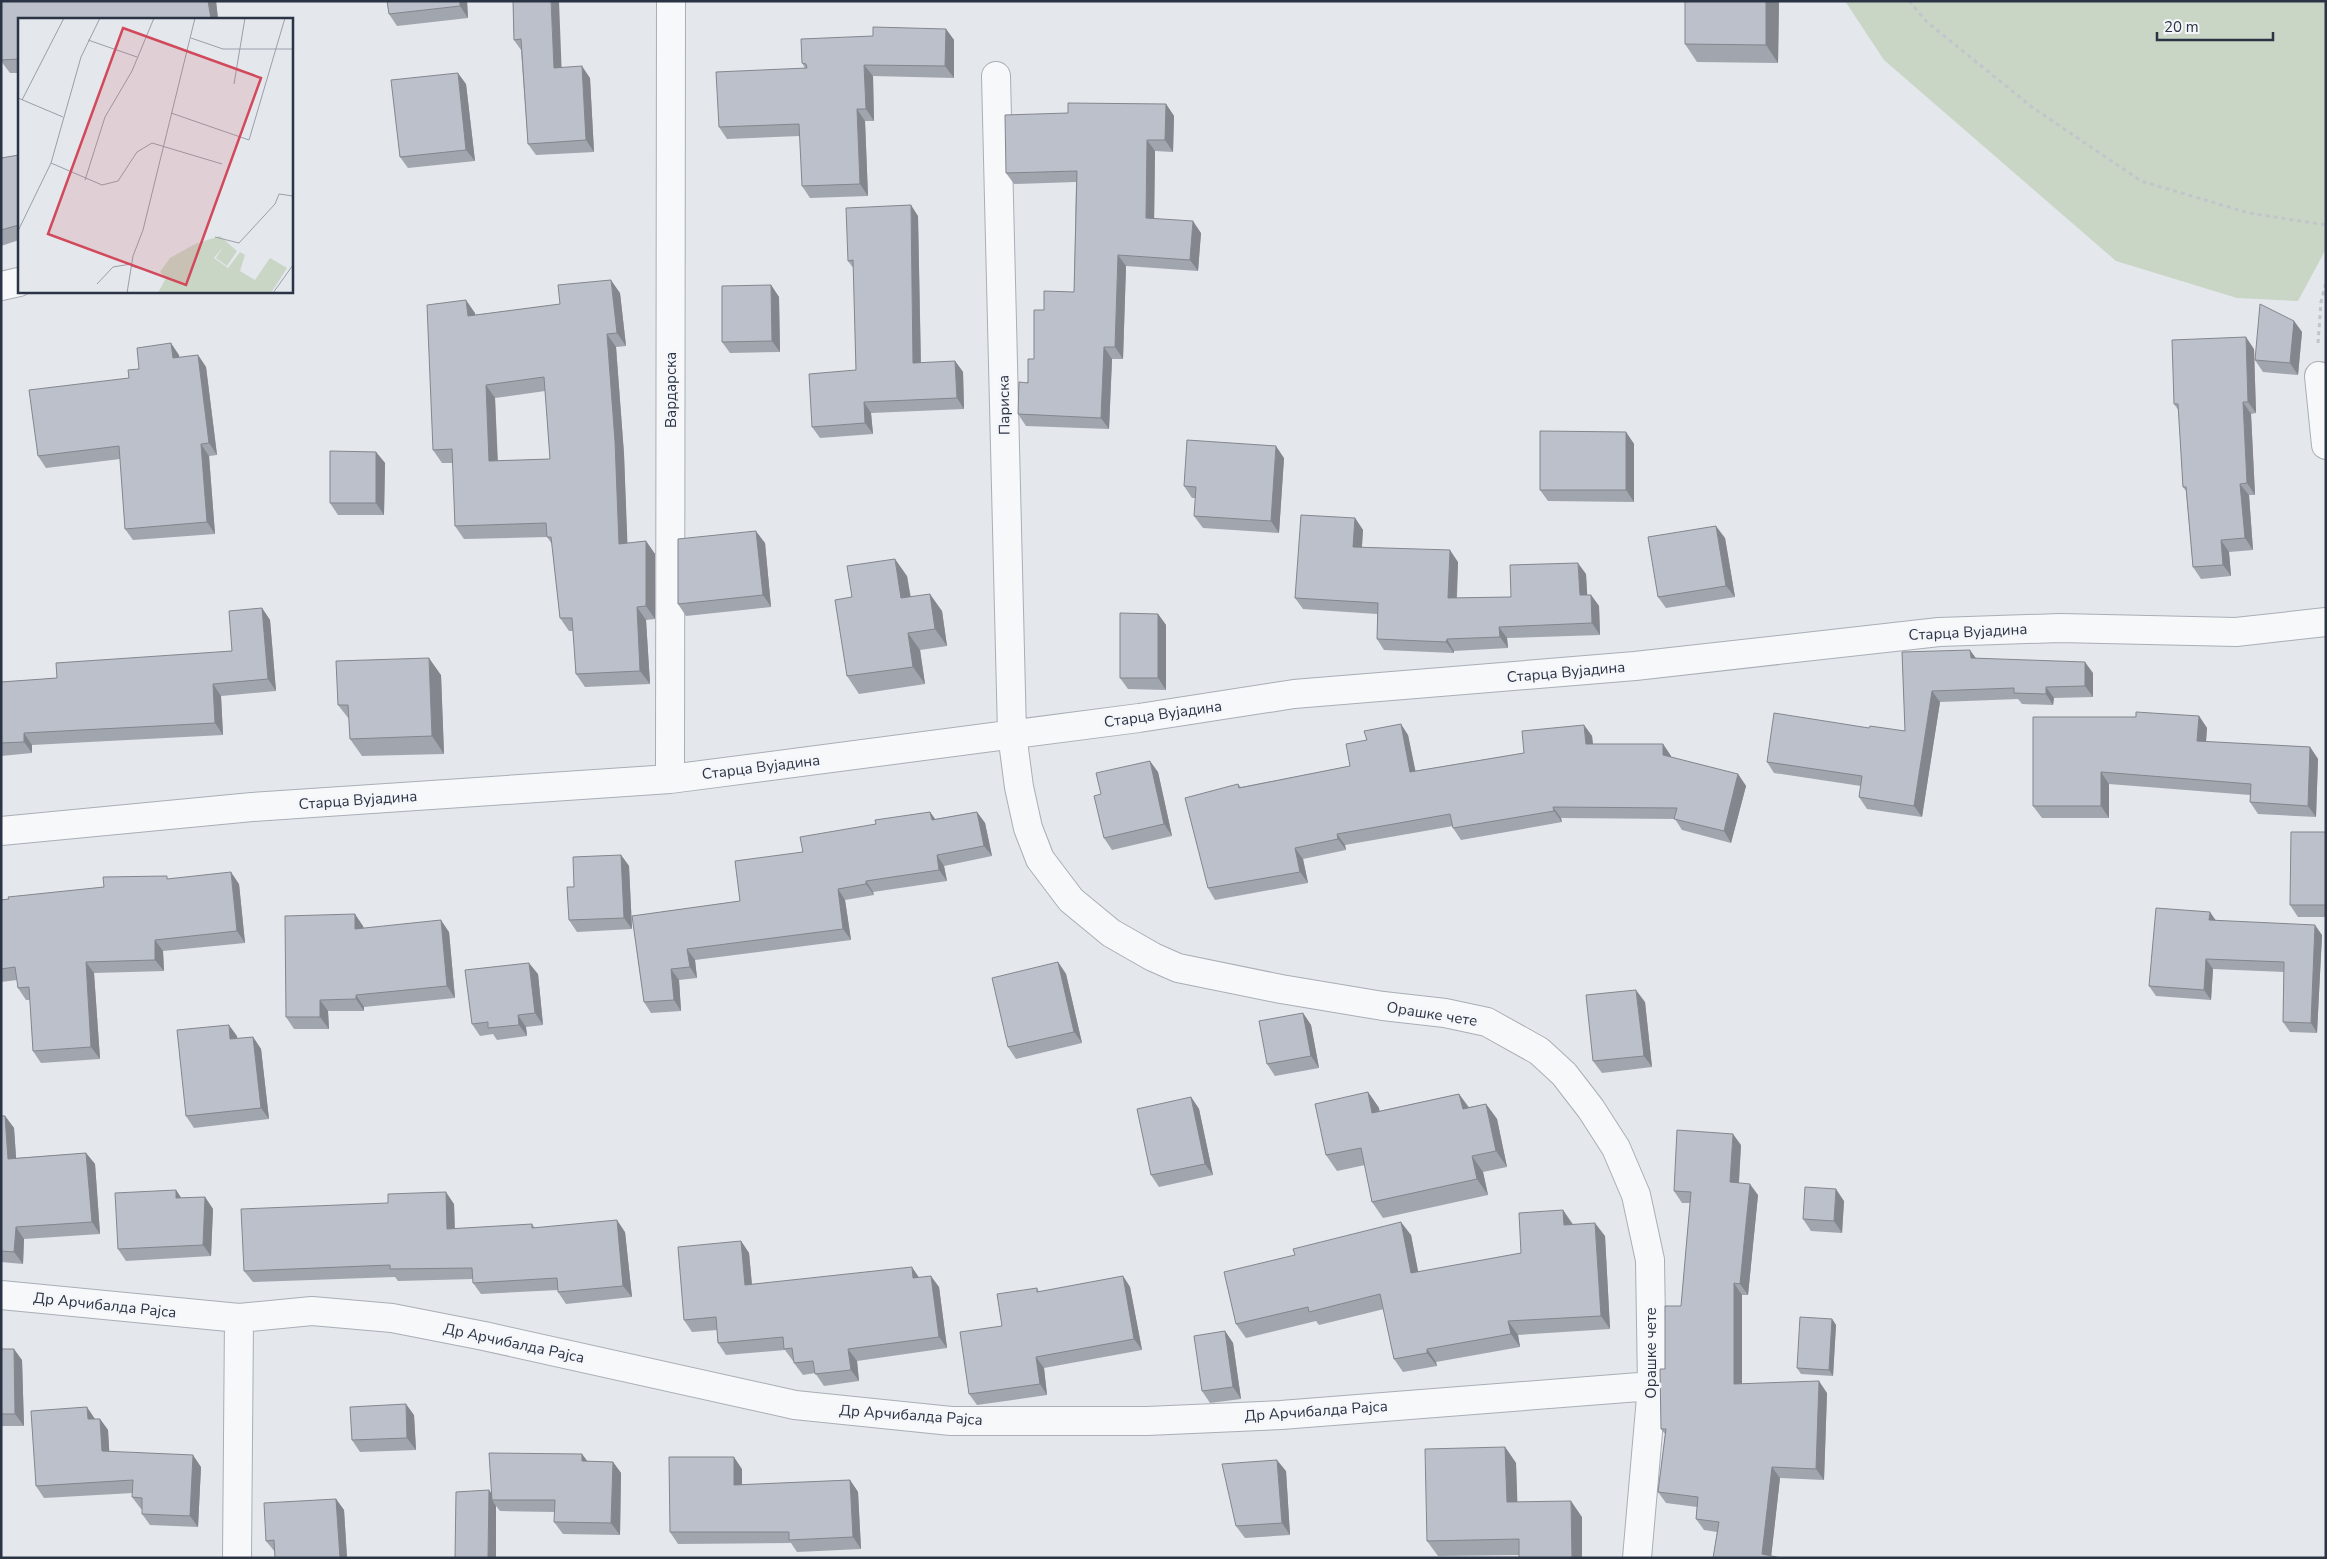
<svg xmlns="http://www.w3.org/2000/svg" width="2327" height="1559" font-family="'Nunito Sans',sans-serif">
<rect width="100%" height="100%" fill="#e4e7ec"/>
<path fill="#c9d6c5" d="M1845 1H2326V249L2298 301 2237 298 2116 261 1884 60Z"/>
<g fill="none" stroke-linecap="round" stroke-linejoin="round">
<g stroke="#a9aeb7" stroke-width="30">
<path id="street" d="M996 76 1012 734 1019 787 1028 828 1040 859 1071 900 1111 933 1153 957 1178 968 1281 989 1383 1006 1445 1013 1487 1022 1539 1051 1564 1074 1591 1109 1616 1148 1636 1195 1650 1260 1652 1386 1637 1558
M1 286 19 282
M2319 376 2326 445
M670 779 671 1
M1 831 252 807 670 779 1139 718 1294 694 1635 666 1939 632 2060 628 2236 632 2326 622
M1 1295 239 1318 312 1311 392 1318 484 1336 795 1405 951 1421H1147L1281 1415 1652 1386
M237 1558 239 1318"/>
</g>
<path stroke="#c2c5cb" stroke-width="3" stroke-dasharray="4 4" stroke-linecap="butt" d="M1909 1 1927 22 2032 107 2141 181 2249 213 2326 225
M2318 343 2321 302 2326 282"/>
<use href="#street" stroke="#f7f8fa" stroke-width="28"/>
</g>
<path fill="#a1a5ae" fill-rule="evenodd" d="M1 1H216L218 19H19V73H10L1 61Z
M387 1H467L468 18 397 26 389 14Z
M513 1 561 67 590 78 594 152 536 155 528 144 521 50 514 40Z
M1779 1 1778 63 1697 62 1685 44Z
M946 29 954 40V78L873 76 874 121H865L868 196 810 198 802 186 800 136 727 139 719 127 805 68 802 63 873 36Z
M466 84 475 161 408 168 400 157Z
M1166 104 1174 116 1173 152 1155 151 1154 218 1201 233 1198 271 1126 266 1123 359H1112L1109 429 1026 426 1018 414 1034 359 1044 310 1074 292 1076 182 1014 184 1006 173 1068 113Z
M19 155V240L1 246V158Z
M918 216 921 363 955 361 963 372 964 409 871 413 873 434 820 438 812 427 856 370 854 269 848 261Z
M771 285 779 297 780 352 730 353 722 342Z
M620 293 626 346 616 347 624 454 627 543 646 541 655 554V619L646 620 650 684 585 687 576 674 573 631H569L560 618 552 544 547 537 464 539 455 526 453 463H442L433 450 475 313V315L560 304ZM545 391 550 459 498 461 495 398Z
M2294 321 2302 332 2298 375 2263 372 2255 360Z
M2254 349 2256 413 2251 414 2255 495H2249L2253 550 2229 552 2231 576 2201 579 2193 567 2186 491 2183 487 2179 411 2174 404Z
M179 355V358L198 355 206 367 217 455 209 456 215 534 133 540 125 529 120 459 46 468 38 456 139 369Z
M1626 432 1634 444V502L1548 501 1540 490Z
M376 452 385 463 384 515H338L330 503Z
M1284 458 1279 533 1203 528 1194 516 1196 498H1192L1184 486Z
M1355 518 1363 530 1362 547 1458 562 1457 598 1511 597 1586 574 1587 595H1591L1599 606 1600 635 1507 638 1508 648 1454 651V653L1384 650 1377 639V614L1303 609 1295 598Z
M1725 538 1735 597 1666 608 1658 597Z
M765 543 771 607 686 616 678 604Z
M907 576 911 597 942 611 947 646 920 650 925 684 859 694 847 676 852 597Z
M262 608 270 620 276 691 221 696 223 735 32 745V753L1 756V682L57 678 232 651Z
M1158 614 1166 625V690L1128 689 1120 678Z
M1902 652 1976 658 2093 673V697L2054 698 2053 705 2022 704 2018 699 1940 702 1922 817 1867 809 1859 797 1861 786 1774 773 1767 762 1869 728 1905 731Z
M441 675 444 754 362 756 350 739 349 719 338 705Z
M2199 716 2207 728 2206 742 2310 747 2318 759 2316 817 2258 814 2250 802V795L2109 784V818H2042L2033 806 2136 717Z
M1584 725 1592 736 1593 744H1663L1671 756V757L1738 774 1746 786 1731 843 1682 830 1675 819 1561 818 1562 822 1461 840 1453 828V826L1345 845 1346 850 1303 859 1308 883 1215 900 1208 888 1238 784 1241 787 1350 766 1408 735 1415 771 1524 753Z
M1158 772 1172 836 1112 850 1104 838Z
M930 812 935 819 977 812 985 823 992 856 944 866 947 881 873 892 874 895 845 900 851 940 695 960 697 978 679 980 681 1011 651 1013 644 1002 632 916 740 901 803 852 876 824Z
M2326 832V917H2298L2290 905Z
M621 855 629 866 632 929 577 932 569 920 574 887Z
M169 879 239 884 245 943 163 951 164 971 94 973 100 1059 41 1063 33 1051 30 1000H26L18 988 17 980 1 982V900Z
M2216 921 2322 935 2317 1033 2290 1032 2283 1022 2284 972 2213 969 2211 1000 2156 996 2149 986Z
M363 926 364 928 449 932 455 998 364 1007V1011H328L329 1029H294L286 1017Z
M1058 962 1066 974 1082 1043 1016 1059 1008 1047Z
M538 974 543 1025 526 1027 527 1036 497 1040 493 1034 480 1036 472 1024Z
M1645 1002 1652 1067 1602 1073 1593 1061Z
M1303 1013 1311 1025 1319 1068 1275 1076 1267 1064Z
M237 1036V1039L253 1037 261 1049 269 1119 194 1128 186 1116Z
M1368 1092 1379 1108V1111L1459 1094 1469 1107 1486 1104 1497 1119 1507 1167 1483 1172 1488 1195 1383 1218 1372 1202 1365 1165 1337 1171 1326 1155Z
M1191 1097 1199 1109 1213 1175 1159 1187 1151 1175Z
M1 1116H5L14 1128 16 1158 86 1153 95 1164 100 1234 24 1239 23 1264 1 1262Z
M1741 1145 1739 1183 1758 1195 1748 1295H1742V1384L1827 1393 1824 1480 1780 1478 1771 1556 1713 1558 1717 1532 1704 1530 1696 1519 1697 1507 1666 1503 1658 1492 1665 1434 1661 1429 1665 1369 1681 1306 1690 1203H1682L1674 1191Z
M176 1190 181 1198 205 1197 213 1209 211 1256 126 1261 118 1249Z
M1844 1201 1842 1233 1811 1231 1803 1219Z
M454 1204 455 1229 532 1224 535 1228 625 1232 632 1297 566 1304 558 1292V1290L481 1294 473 1283V1279L398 1281 395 1277 253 1282 244 1271Z
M1563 1210 1573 1224 1605 1236 1610 1329 1518 1335 1520 1347 1436 1362 1437 1366 1403 1372 1394 1359 1384 1309 1319 1325 1316 1321 1246 1338 1236 1324 1411 1235 1418 1272 1521 1253Z
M741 1241 749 1253 752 1284 919 1277 939 1287 947 1348 857 1361 859 1381 824 1386 815 1373 803 1375 794 1363V1361H793L785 1350 726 1355 718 1343 717 1330 692 1332 684 1320Z
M1123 1276 1130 1287 1142 1350 1044 1368 1047 1395 977 1405 969 1394 1002 1326 1037 1288 1039 1292Z
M1832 1319 1836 1325 1833 1376 1801 1374 1797 1368Z
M1225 1331 1233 1343 1241 1399 1210 1403 1202 1391Z
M1 1349 22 1360 24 1426H1Z
M414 1415 416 1450 360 1452 352 1440Z
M95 1419H100L108 1430 109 1451 201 1467 198 1527 150 1525 142 1514V1509H141L132 1497 133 1493 44 1498 36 1486Z
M1505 1447 1516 1463 1517 1502 1582 1517V1558H1519V1555L1438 1556 1427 1541Z
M582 1454 587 1461 613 1462 621 1473 620 1535 563 1534 554 1522 555 1512 500 1511 496 1506V1558H455L489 1490 491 1493Z
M742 1469V1485L850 1480 858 1492 861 1549 797 1552 791 1543 678 1544 670 1532Z
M1286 1471 1290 1535 1245 1538 1236 1526Z
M336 1499 344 1510 347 1558H275V1552L266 1541Z"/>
<path fill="#83868d" d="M208 1H216L218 19H211Z
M460 1H467L468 18 460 6Z
M551 1H559L562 79 554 68Z
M1766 1H1779L1778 63 1766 45Z
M946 29 954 40V78L945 66Z
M864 65 873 76 874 121 866 109Z
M582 66 590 78 594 152 586 140Z
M458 73 466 84 475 161 466 150Z
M1166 104 1174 116 1173 152 1165 140Z
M857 109 865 121 868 196 860 184Z
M1147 140 1155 151 1154 229 1146 218Z
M911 205 918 216 921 374 913 363Z
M1193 221 1201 233 1198 271 1190 260Z
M1118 255 1126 266 1123 359 1115 347Z
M611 280 620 293 626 346 617 333Z
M771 285 779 297 780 352 772 341Z
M466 300 475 313 477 328 468 316Z
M2294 321 2302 332 2298 375 2290 363Z
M607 334 616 347 624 454 628 557 619 544Z
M2246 337 2254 349 2256 413 2248 402Z
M171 343 179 355 181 370 173 358Z
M1104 347 1112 359 1109 429 1101 418Z
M198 355 206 367 217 455 209 443Z
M955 361 963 372 964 409 957 398Z
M486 385 495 398 498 474 489 461Z
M864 402 871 413 873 434 865 423Z
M2243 402 2251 414 2255 495 2247 483Z
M1626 432 1634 444V502L1626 490Z
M201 444 209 456 215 534 207 522Z
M1276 446 1284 458 1279 533 1271 521Z
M376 452 385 463 384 515 376 503Z
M2240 484 2249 495 2253 550 2245 538Z
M1355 518 1363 530 1361 558 1353 547Z
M1716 526 1725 538 1735 597 1726 586Z
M756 531 765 543 771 607 763 595Z
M2221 540 2229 552 2231 576 2223 565Z
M646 541 655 554V619L646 606Z
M1450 550 1458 562 1456 610 1448 598Z
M895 559 907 576 913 615 901 598Z
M1578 563 1586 574 1588 607 1580 595Z
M930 594 942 611 947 646 935 629Z
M1591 595 1599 606 1600 635 1592 623Z
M637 607 646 620 650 684 640 671Z
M262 608 270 620 276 691 268 679Z
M1158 614 1166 625V690L1158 678Z
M1499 627 1507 638 1508 648 1500 637Z
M908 633 920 650 925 684 913 667Z
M1447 639 1454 651V653L1446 642Z
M1970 650 1978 661 1971 658Z
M429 658 441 675 444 754 432 736Z
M2085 662 2093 673V697L2085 686Z
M213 684 221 696 223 735 215 723Z
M2046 687 2054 698 2053 705 2046 694Z
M1932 691 1940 702 1922 817 1914 806Z
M2199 716 2207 728 2205 753 2197 741Z
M1401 724 1408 735 1418 783 1410 772Z
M1584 725 1592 736 1594 755 1586 744Z
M24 733 32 745V753L24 742Z
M1663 744 1671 756V767L1663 755Z
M2310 747 2318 759 2316 817 2308 806Z
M1150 761 1158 772 1172 836 1164 824Z
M2101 772 2109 784V818L2101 806Z
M1738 774 1746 786 1731 843 1724 831Z
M1553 807 1561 818 1562 822 1554 811Z
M930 812 938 823 932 820Z
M977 812 985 823 992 856 984 846Z
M1337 834 1345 845 1346 850 1338 839Z
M1295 848 1303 859 1308 883 1300 872Z
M621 855 629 866 632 929 624 918Z
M937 855 944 866 947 881 939 870Z
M231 872 239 884 245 943 237 931Z
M866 881 873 892 874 895 866 884Z
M838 889 845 900 851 940 843 929Z
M2210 912 2217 922 2209 920Z
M355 914 363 926 364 940 355 929Z
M441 920 449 932 455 998 447 986Z
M2315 925 2322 935 2317 1033 2311 1023Z
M155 940 163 951 164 971 155 960Z
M687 949 695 960 697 978 690 967Z
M2206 959 2213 969 2211 1000 2204 990Z
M86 962 94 973 100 1059 91 1047Z
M1058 962 1066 974 1082 1043 1074 1032Z
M529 963 538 974 543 1025 535 1013Z
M671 969 679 980 681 1011 674 1000Z
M1636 990 1645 1002 1652 1067 1644 1056Z
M356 995 364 1007V1011L356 999Z
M320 1000 328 1011 329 1029 320 1017Z
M1303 1013 1311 1025 1319 1068 1311 1056Z
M518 1015 526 1027 527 1036 519 1025Z
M229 1025 237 1036 239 1051 230 1039Z
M253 1037 261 1049 269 1119 261 1108Z
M1368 1092 1379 1108 1383 1129 1372 1113Z
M1459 1094 1470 1110 1463 1109Z
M1191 1097 1199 1109 1213 1175 1205 1164Z
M1486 1104 1497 1119 1507 1167 1496 1151Z
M5 1116 14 1128 17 1171 8 1159Z
M1733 1134 1741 1145 1738 1194 1730 1182Z
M86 1153 95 1164 100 1234 92 1222Z
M1472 1156 1483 1172 1488 1195 1477 1179Z
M1750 1184 1758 1195 1748 1295 1740 1284Z
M1836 1189 1844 1201 1842 1233 1834 1221Z
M176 1190 184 1202 176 1198Z
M446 1192 454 1204 455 1241 447 1229Z
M205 1197 213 1209 211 1256 203 1245Z
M1563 1210 1572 1224 1574 1238 1564 1225Z
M617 1220 625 1232 632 1297 623 1286Z
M1401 1222 1411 1235 1421 1286 1411 1273Z
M1595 1223 1605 1236 1610 1329 1601 1316Z
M16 1227 24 1239 23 1264 14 1252Z
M741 1241 749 1253 753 1297 745 1285Z
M912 1267 920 1279 913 1278Z
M931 1276 939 1287 947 1348 939 1337Z
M1123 1276 1130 1287 1142 1350 1134 1339Z
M1734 1283 1742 1295V1396L1734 1384Z
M1832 1319 1836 1325 1833 1376 1829 1370Z
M1508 1321 1518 1335 1520 1347 1511 1334Z
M1225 1331 1233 1343 1241 1399 1233 1387Z
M14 1349 22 1360 24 1426 15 1414Z
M848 1349 857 1361 859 1381 851 1370Z
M1427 1349 1436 1362 1437 1366 1427 1353Z
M1036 1357 1044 1368 1047 1395 1040 1384Z
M1819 1381 1827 1393 1824 1480 1816 1469Z
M406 1404 414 1415 416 1450 407 1438Z
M87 1407 95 1419H88Z
M100 1419 108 1430 110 1463 102 1451Z
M1505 1447 1516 1463 1518 1518 1507 1502Z
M582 1454 591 1466 582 1461Z
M193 1455 201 1467 198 1527 190 1516Z
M734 1457 742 1469V1497L734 1485Z
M1277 1460 1286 1471 1290 1535 1282 1523Z
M613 1462 621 1473 620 1535 611 1523Z
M1772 1467 1780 1478 1771 1558 1762 1554Z
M850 1480 858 1492 861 1549 853 1537Z
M489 1490 496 1500H492L496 1506V1558H488Z
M336 1499 344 1510 347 1558H340Z
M1571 1501 1582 1517V1558H1572Z"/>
<path fill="#bbc0ca" stroke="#83868d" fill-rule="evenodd" d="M1 1H208L211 19H19V59L1 60Z
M387 1H460V6L389 14Z
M513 1H551L554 68 582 66 586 140 528 144 521 39 514 40Z
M1685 1H1766V45L1685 44Z
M873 27 946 29 945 66 864 65 866 109H857L860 184 802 186 799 124 719 127 716 72 807 68 806 64 802 63 801 39 873 36Z
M458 73 466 150 400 157 391 80Z
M1068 103 1166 104 1165 140H1147L1146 218 1193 221 1190 260 1118 255 1115 347H1104L1101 418 1018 414 1019 382 1028 383V359H1034V310H1044V291L1074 292 1077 171 1006 173 1005 115 1068 113Z
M19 155V225L1 230V158Z
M911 205 913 363 955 361 957 398 864 402 865 423 812 427 809 374 856 370 853 260 848 261 846 208Z
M611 280 617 333 607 334 615 441 619 544 646 541V606L637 607 640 671 576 674 572 618H560L551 537H547L546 523 455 526 452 449 433 450 427 305 466 300 468 316 560 304 558 285ZM544 377 550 459 489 461 486 385Z
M771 285 772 341 722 342V286Z
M2260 304 2294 321 2290 363 2255 360Z
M2246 337 2248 402H2243L2247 483 2240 484 2245 538 2221 540 2223 565 2193 567 2186 487H2183L2178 404H2174L2172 340Z
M171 343 173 358 198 355 209 443 201 444 207 522 125 529 119 446 38 456 29 390 129 378 128 370 139 369 137 348Z
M1540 431 1626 432V490H1540Z
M1187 440 1276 446 1271 521 1194 516 1196 487 1184 486Z
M330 451 376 452V503H330Z
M1301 515 1355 518 1353 547 1450 550 1448 598 1511 597 1510 565 1578 563 1580 595H1591L1592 623 1499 627 1500 637 1447 639 1446 642 1377 639 1378 603 1295 598Z
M1716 526 1726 586 1658 597 1648 537Z
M756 531 763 595 678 604V539Z
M895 559 901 598 930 594 935 629 908 633 913 667 847 676 835 600 852 597 847 566Z
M262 608 268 679 213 684 215 723 24 733V742L1 743V682L57 678 56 663 232 651 229 611Z
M1120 613 1158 614V678H1120Z
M1970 650 1971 658 2085 662V686L2046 687V694L2014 693V688L1932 691 1914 806 1859 797 1862 776 1767 762 1774 713 1869 728 1870 726 1905 731 1902 652Z
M429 658 432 736 350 739 348 705H338L336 661Z
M2136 712 2199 716 2197 741 2310 747 2308 806 2250 802 2251 784 2101 772V806H2033V717H2136Z
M1401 724 1410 772 1524 753 1522 731 1584 725 1586 744H1663V755L1738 774 1724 831 1674 819 1677 808 1553 807 1554 811 1453 828 1450 814 1337 834 1338 839 1295 848 1300 872 1208 888 1185 798 1238 784 1239 788 1350 766 1346 744 1367 740 1364 731Z
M1150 761 1164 824 1104 838 1094 796 1101 794 1096 773Z
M930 812 932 820 977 812 984 846 937 855 939 870 866 881V884L838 889 843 929 687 949 690 967 671 969 674 1000 644 1002 632 916 740 901 735 861 803 852 800 837 876 824 875 820Z
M2291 832H2326V905H2290Z
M621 855 624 918 569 920 567 887H574L573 857Z
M231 872 237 931 155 940V960L86 962 91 1047 33 1051 29 987 18 988 15 967 1 969V900L9 899 8 897 104 887 103 877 167 876V879Z
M2156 908 2210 912 2209 920 2315 925 2311 1023 2283 1022 2284 962 2206 959 2204 990 2149 986Z
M355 914V929L441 920 447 986 356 995V999L320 1000V1017H286L285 916Z
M1058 962 1074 1032 1008 1047 992 978Z
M529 963 535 1013 518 1015 519 1025 488 1028V1022L472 1024 465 970Z
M1636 990 1644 1056 1593 1061 1586 995Z
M1303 1013 1311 1056 1267 1064 1259 1021Z
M229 1025 230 1039 253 1037 261 1108 186 1116 177 1030Z
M1368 1092 1372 1113 1459 1094 1463 1109 1486 1104 1496 1151 1472 1156 1477 1179 1372 1202 1361 1148 1326 1155 1315 1104Z
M1191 1097 1205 1164 1151 1175 1137 1109Z
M1 1116H5L8 1159 86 1153 92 1222 16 1227 14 1252 1 1251Z
M1677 1130 1733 1134 1730 1182 1750 1184 1740 1284 1734 1283V1384L1819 1381 1816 1469 1772 1467 1762 1554 1781 1558H1713L1719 1522 1696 1519 1698 1497 1658 1492 1666 1429H1661L1660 1369H1665V1306H1681L1691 1192 1674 1191Z
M1805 1187 1836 1189 1834 1221 1803 1219Z
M176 1190V1198L205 1197 203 1245 118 1249 115 1193Z
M446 1192 447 1229 532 1224V1228L617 1220 623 1286 558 1292 557 1278 473 1283 472 1268 390 1269V1265L244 1271 241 1209 388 1203V1194Z
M1563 1210 1564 1225 1595 1223 1601 1316 1508 1321 1511 1334 1427 1349V1353L1394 1359 1380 1294 1309 1312 1308 1307 1236 1324 1224 1272 1295 1255 1293 1249 1401 1222 1411 1273 1521 1253 1519 1213Z
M741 1241 745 1285 912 1267 913 1278 931 1276 939 1337 848 1349 851 1370 815 1374 813 1361 794 1363 792 1348 784 1349 783 1337 718 1343 716 1317 684 1320 678 1247Z
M1123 1276 1134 1339 1036 1357 1040 1384 969 1394 960 1332 1002 1326 997 1294 1037 1288V1292Z
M1800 1317 1832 1319 1829 1370 1797 1368Z
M1225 1331 1233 1387 1202 1391 1194 1336Z
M1 1349H14L15 1414H1Z
M406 1404 407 1438 352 1440 350 1407Z
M87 1407 88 1419H100L102 1451 193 1455 190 1516 142 1514V1498L132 1497 133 1480 36 1486 31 1411Z
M1505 1447 1507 1502 1571 1501 1572 1558H1519V1539L1427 1541 1425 1449Z
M489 1453 582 1454V1461L613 1462 611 1523 554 1522 555 1500H492Z
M669 1457H734V1485L850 1480 853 1537 789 1540V1532H670Z
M1277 1460 1282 1523 1236 1526 1222 1464Z
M489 1490 488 1558H455L456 1492Z
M336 1499 340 1558H275L274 1540 266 1541 264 1503Z"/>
<g text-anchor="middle" stroke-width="5" stroke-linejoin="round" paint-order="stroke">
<g font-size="15" fill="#2b3445" stroke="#f4f6f9">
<text transform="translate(671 390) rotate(-90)" y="5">Вардарска</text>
<text transform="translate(1004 405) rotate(-91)" y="5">Париска</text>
<text transform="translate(1968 632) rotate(-3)" y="5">Старца Вујадина</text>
<text transform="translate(1566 672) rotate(-5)" y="5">Старца Вујадина</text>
<text transform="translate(1163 714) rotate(-8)" y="5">Старца Вујадина</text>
<text transform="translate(761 767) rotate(-7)" y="5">Старца Вујадина</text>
<text transform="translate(358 800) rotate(-4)" y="5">Старца Вујадина</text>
<text transform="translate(1432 1014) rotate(9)" y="5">Орашке чете</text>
<text transform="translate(105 1305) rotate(6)" y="5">Др Арчибалда Рајса</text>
<text transform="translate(514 1343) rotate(12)" y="5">Др Арчибалда Рајса</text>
<text transform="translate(1651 1353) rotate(-90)" y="5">Орашке чете</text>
<text transform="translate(1316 1411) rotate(-4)" y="5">Др Арчибалда Рајса</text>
<text transform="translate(911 1415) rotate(4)" y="5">Др Арчибалда Рајса</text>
</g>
</g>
<g transform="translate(18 18)">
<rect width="275" height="275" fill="#e4e7ec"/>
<path d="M202 218 219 233 209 248 198 240 205 229 196 240 210 250 222 234 227 237 222 253 237 262 252 240 269 250 253 275H140L148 260 142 254 152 240 177 226Z" fill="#c9d6c5"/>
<path fill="none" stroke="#9a9fa9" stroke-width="1" d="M173 20 205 31H275M70 22 119 39M216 66 227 0M0 80 45 99M4 82 46 0M153 95 231 122 267 0M33 145 84 167 100 163 119 134 134 125 204 146M67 162 87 99 114 53 136 0M0 213 33 145 63 39 82 0M197 219 221 225 257 186 261 176 275 178M113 248 135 254M79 266 95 249 113 246M109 275 115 238 125 212 177 0M255 275 275 247"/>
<path fill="#d1495b" fill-opacity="0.15" stroke="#d1495b" stroke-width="2.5" d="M105 10 243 60 168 267 30 216Z"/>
<rect width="275" height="275" fill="none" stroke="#2b3445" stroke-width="2.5"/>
</g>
<rect width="2327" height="1559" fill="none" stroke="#2b3445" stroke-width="5"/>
<path d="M2157 32v8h116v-8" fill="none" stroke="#2b3445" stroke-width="2.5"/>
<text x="2164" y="32" font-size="15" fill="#2b3445" stroke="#f4f6f9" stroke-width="4" paint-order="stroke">20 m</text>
</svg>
